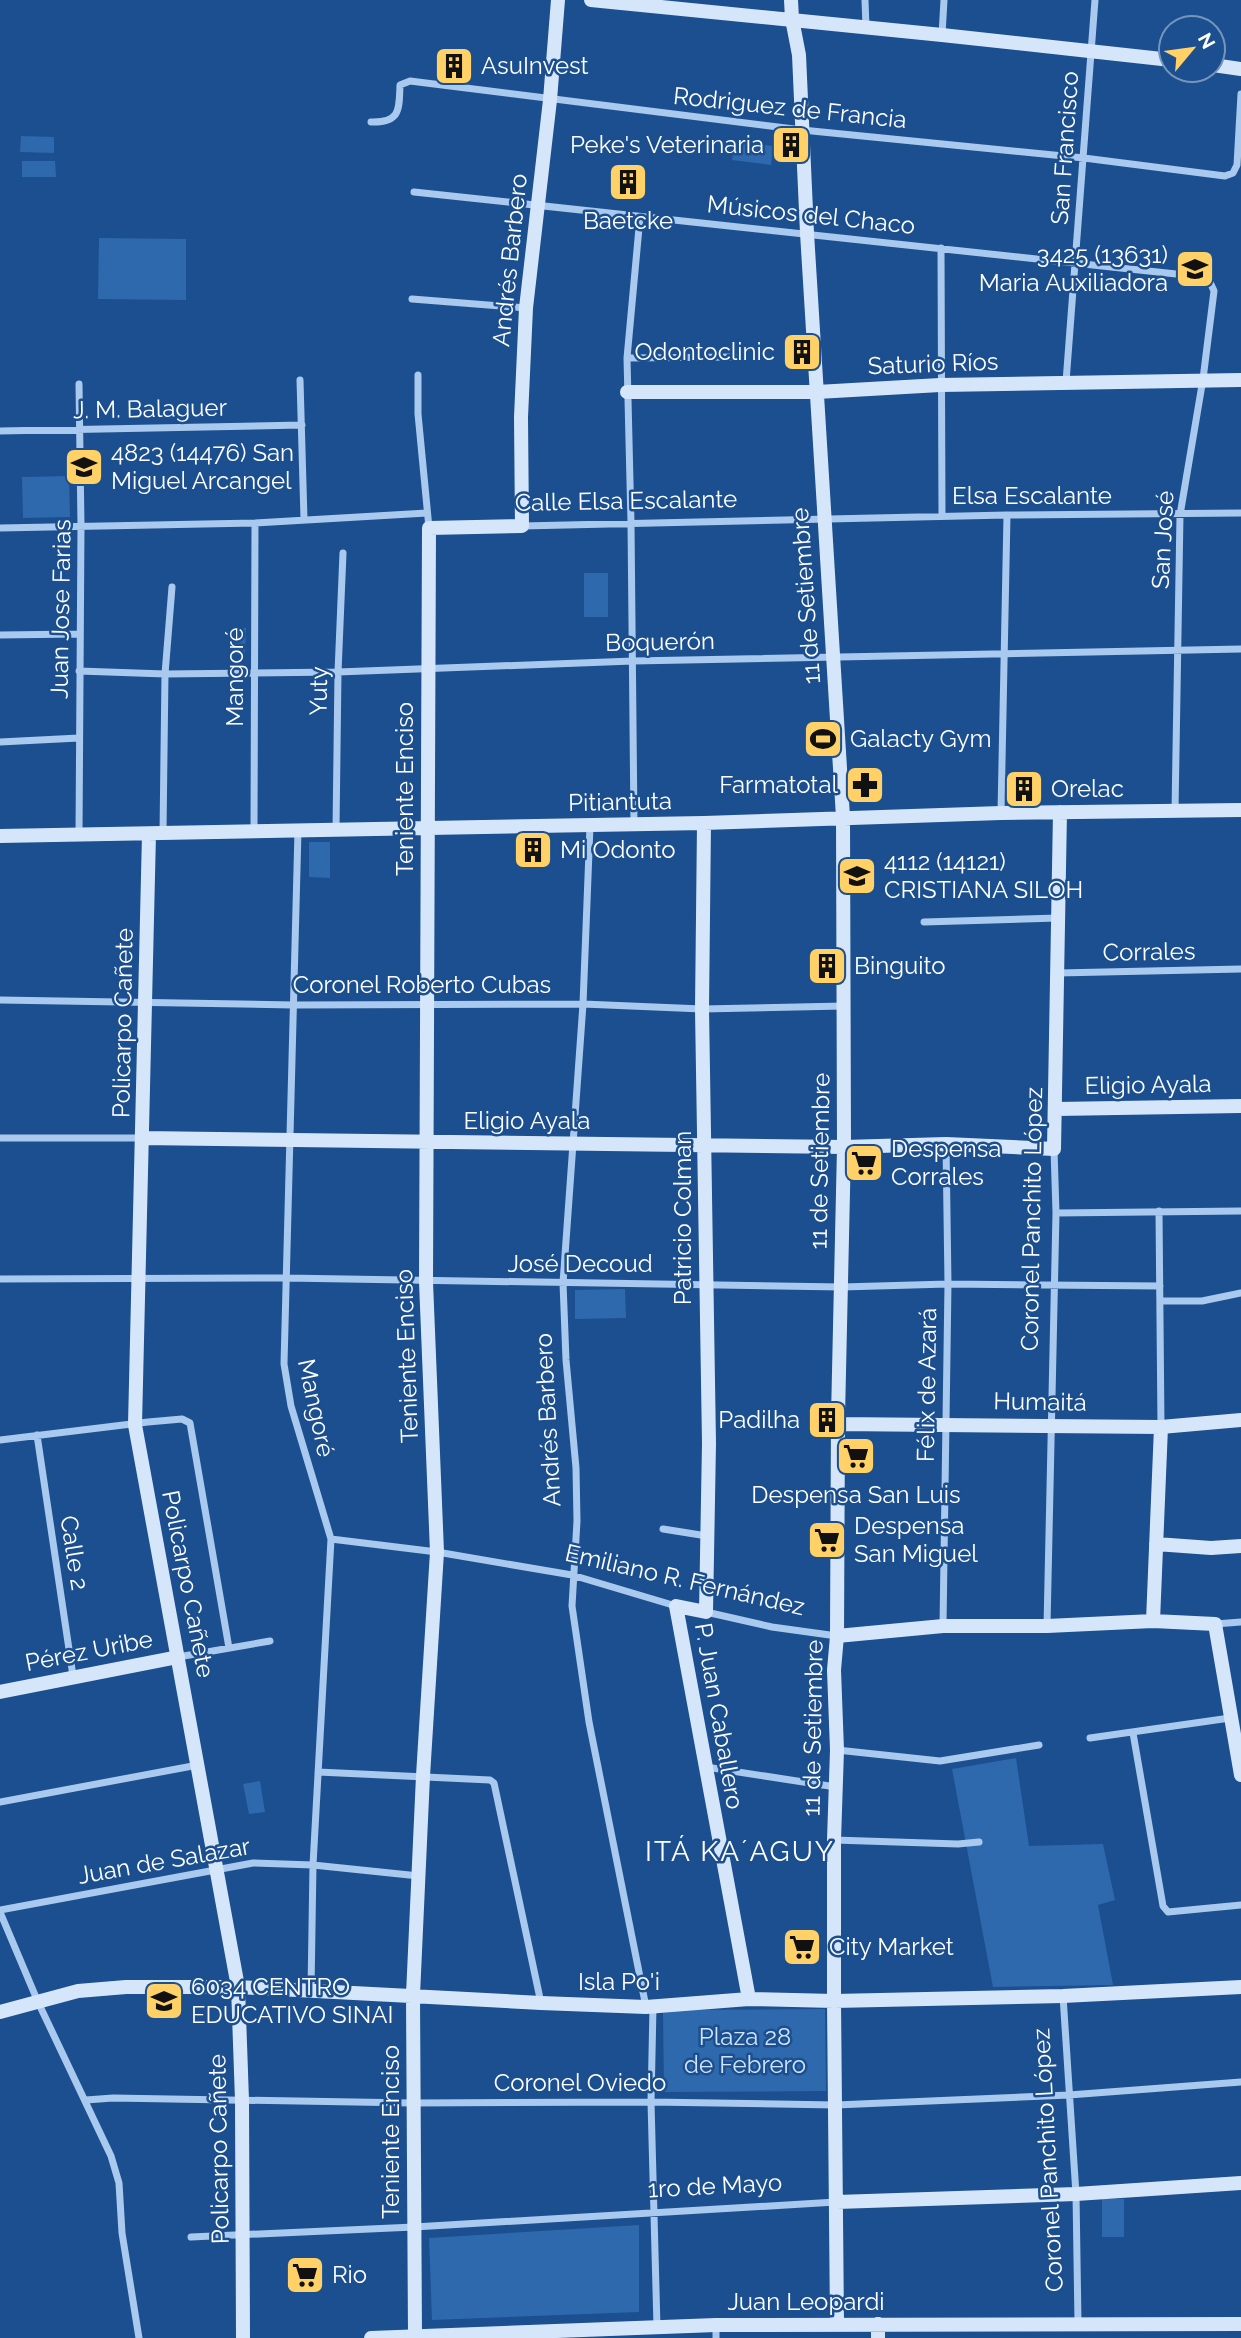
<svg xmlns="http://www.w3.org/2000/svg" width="1241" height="2338" font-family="Raleway,sans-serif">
<rect width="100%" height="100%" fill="#1b4f8f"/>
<path fill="#2e69ad" d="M21 136 54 137V153L20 152Z
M735 142 773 146 771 165 732 160Z
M22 161H55L56 177H22Z
M99 238 186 239V300L98 299Z
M69 476 70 517 23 518 22 477Z
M584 573H608V617H584Z
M234 628H246L245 654H233Z
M309 842H330V878L309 877Z
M625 1289 626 1318 575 1319V1290Z
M1016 1758 1029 1846 1103 1844 1115 1900 1098 1905 1113 1985 993 1987 952 1769Z
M260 1781 265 1812 249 1814 243 1784Z
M825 2009 826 2091 664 2092 663 2010Z
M1102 2199H1124V2237H1102Z
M639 2225V2312L432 2320 429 2238Z"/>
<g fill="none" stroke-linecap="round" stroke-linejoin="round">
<path stroke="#a9c9ee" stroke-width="7" d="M865 0 866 27
M942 35 944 0
M371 122C401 123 399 109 400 85L410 81 802 130 1084 158 1225 176 1233 173 1237 165 1241 94
M414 192 1204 277 1209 280 1214 291 1203 379 1180 515 1175 811
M941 248 942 516
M412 299 526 308
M627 358 737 357
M418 375V414L429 528
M300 380 304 519
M1066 382 1095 0
M79 384 81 526 79 834
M0 431 302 425
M522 526 1007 515 1241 513
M0 528 255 523 427 513
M0 635 79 634
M79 671 165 674 338 672 633 661 1241 649
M0 742 79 738
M1001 812 1007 515
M634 824 631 523 627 358 640 217
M590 826 583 1004 563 1283 566 1360 576 1468 577 1521 572 1606 589 1722 646 2007
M336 830 338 672 343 553
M254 831 255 523
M298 831 284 1364 291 1406 331 1539 313 1865 311 1990
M163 833 165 674 172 587
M924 922 1058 918
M1058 973 1241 969
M0 1000 293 1005 583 1004 702 1009 844 1006
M0 1138H142
M1159 1211 1161 1427
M1056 1213 1241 1211
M0 1279 286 1278 842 1287 948 1284 1160 1286
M1160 1301H1202L1241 1293
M37 1435 73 1676
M0 1440 148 1422 182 1419 190 1423 229 1648
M663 1529 707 1536
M331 1539 437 1552 572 1575 676 1606
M706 1612 772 1627 837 1636
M1215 1624 1241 1622
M943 1626 948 1284 946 1144
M1047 1626 1056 1213 1054 1149
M178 1657 270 1641
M1133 1733 1163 1906 1168 1912 1241 1905
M1090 1738 1230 1718
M837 1750 940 1761 1039 1745
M706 1767 836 1787
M318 1772 490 1780 494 1783 541 2003
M0 1802 198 1765
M834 1840 958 1844 979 1842
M0 1910 253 1863 313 1865 419 1876
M0 1912 38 2002 111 2156 119 2183 122 2233 139 2338
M1063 1996 1076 2194 1078 2323
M653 2007 651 2102 657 2327
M86 2100 113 2098 412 2103 651 2102 836 2105 1069 2095 1241 2082
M191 2237 414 2227 836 2202
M716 2338V2325"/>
<path stroke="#d6e6fa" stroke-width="14" d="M591 0 942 35 1171 60
M791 0 792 19 799 55 807 233 843 817 844 1147 838 1417 837 1636 834 1670 837 1750 834 1840V2001L837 2324
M1213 65 1241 69
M627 392H817L940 385 1241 380
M704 823 702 1009 709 1443 706 1612 676 1606 749 1999
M149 834 135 1425 238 1987 242 2100 243 2338
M0 836 704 823 1001 813 1241 810
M1056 1109 1241 1106
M142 1138 844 1147 946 1144 1054 1149 1060 812
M838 1424 1161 1427 1241 1420
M1156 1544 1211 1548 1241 1546
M1153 1621 1161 1427
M837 1636 943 1626H1047L1153 1621 1215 1624 1241 1775
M0 1692 178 1657
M0 2012 78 1991 126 1987H238L541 2003 646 2007 749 1999 834 2001 1063 1996 1241 1987
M837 2202 1076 2194 1241 2183
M415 2336 413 1995 423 1776 437 1552 426 1282 429 528 522 526 521 417 526 308 550 100 558 0
M371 2338 716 2325 1241 2324
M878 2338V2324"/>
</g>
<defs>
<g id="building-square" transform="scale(2.0125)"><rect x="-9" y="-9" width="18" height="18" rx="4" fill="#ffd166" stroke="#1b4f8f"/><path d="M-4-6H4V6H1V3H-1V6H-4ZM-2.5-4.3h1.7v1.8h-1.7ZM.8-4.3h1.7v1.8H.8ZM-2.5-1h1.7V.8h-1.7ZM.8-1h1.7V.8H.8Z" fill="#111"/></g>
<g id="school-square" transform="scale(2.0125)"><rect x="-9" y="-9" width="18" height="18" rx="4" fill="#ffd166" stroke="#1b4f8f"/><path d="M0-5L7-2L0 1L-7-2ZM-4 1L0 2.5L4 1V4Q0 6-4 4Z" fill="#111"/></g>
<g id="stadium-square" transform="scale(2.0125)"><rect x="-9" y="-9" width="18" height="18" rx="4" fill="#ffd166" stroke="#1b4f8f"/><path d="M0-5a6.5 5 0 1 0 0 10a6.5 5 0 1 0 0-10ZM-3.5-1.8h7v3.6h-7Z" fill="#111"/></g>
<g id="pharmacy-square" transform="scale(2.0125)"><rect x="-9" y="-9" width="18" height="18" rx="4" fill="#ffd166" stroke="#1b4f8f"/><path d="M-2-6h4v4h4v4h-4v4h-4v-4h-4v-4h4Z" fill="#111"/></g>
<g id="supermarket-square" transform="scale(2.0125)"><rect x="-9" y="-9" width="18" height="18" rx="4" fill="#ffd166" stroke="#1b4f8f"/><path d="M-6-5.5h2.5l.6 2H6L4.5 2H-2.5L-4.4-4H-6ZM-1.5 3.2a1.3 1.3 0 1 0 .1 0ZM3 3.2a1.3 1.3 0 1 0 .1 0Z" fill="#111"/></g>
</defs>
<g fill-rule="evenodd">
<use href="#building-square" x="454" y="66"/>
<use href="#building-square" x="791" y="145"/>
<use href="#building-square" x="628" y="182"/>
<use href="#school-square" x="1195" y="269"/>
<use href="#building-square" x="802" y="352"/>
<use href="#school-square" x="84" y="467"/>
<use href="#stadium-square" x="823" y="739"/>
<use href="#pharmacy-square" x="865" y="785"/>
<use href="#building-square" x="1024" y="789"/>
<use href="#building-square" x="533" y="850"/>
<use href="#school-square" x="857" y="876"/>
<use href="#building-square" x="827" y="966"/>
<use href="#supermarket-square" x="864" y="1163"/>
<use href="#building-square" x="827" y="1420"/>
<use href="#supermarket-square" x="856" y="1456"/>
<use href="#supermarket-square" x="827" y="1540"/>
<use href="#supermarket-square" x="802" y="1947"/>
<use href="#school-square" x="164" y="2001"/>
<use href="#supermarket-square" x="305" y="2275"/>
</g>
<g text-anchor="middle" stroke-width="5" stroke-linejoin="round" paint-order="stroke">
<g font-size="24" fill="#fff" stroke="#1b4f8f" text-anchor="start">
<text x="481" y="74">AsuInvest</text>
<text x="764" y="153" text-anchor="end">Peke's Veterinaria</text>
<text x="628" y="229" text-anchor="middle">Baetcke</text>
<text x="1168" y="263" text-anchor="end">3425 (13631)<tspan x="1168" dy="28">Maria Auxiliadora</tspan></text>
<text x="775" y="360" text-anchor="end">Odontoclinic</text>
<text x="111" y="461">4823 (14476) San<tspan x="111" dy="28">Miguel Arcangel</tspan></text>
<text x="850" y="747">Galacty Gym</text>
<text x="838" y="793" text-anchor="end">Farmatotal</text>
<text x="1051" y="797">Orelac</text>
<text x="560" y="858">Mi Odonto</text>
<text x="884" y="870">4112 (14121)<tspan x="884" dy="28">CRISTIANA SILOH</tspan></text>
<text x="854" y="974">Binguito</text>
<text x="891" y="1157">Despensa<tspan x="891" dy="28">Corrales</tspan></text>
<text x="800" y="1428" text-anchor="end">Padilha</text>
<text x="856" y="1503" text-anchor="middle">Despensa San Luis</text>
<text x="854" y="1534">Despensa<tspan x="854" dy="28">San Miguel</tspan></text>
<text x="829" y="1955">City Market</text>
<text x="191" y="1995">6034 CENTRO<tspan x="191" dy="28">EDUCATIVO SINAI</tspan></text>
<text x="332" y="2283">Rio</text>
</g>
<g font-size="24" fill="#fff" stroke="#1b4f8f">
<text transform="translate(790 108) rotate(6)" y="8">Rodriguez de Francia</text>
<text transform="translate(1065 148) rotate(-86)" y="8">San Francisco</text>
<text transform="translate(811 215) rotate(6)" y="8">Músicos del Chaco</text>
<text transform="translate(510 260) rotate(-84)" y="8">Andrés Barbero</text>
<text transform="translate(933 364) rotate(-2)" y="8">Saturio Ríos</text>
<text transform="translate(150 409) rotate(-1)" y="8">J. M. Balaguer</text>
<text x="1032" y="504">Elsa Escalante</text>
<text transform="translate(626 501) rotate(-1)" y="8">Calle Elsa Escalante</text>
<text transform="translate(1163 540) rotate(-87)" y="8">San José</text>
<text transform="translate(806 596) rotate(-94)" y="8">11 de Setiembre</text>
<text transform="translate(61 609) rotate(-89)" y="8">Juan Jose Farias</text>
<text transform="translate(660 642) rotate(-1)" y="8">Boquerón</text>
<text transform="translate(235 677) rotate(-90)" y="8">Mangoré</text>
<text transform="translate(319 691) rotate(-89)" y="8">Yuty</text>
<text transform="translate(405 789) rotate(-90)" y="8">Teniente Enciso</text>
<text transform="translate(620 802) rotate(-1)" y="8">Pitiantuta</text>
<text transform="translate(1149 952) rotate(-1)" y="8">Corrales</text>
<text x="422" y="993">Coronel Roberto Cubas</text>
<text transform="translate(123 1023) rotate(-89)" y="8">Policarpo Cañete</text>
<text transform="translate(1148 1085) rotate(-1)" y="8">Eligio Ayala</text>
<text x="527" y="1129">Eligio Ayala</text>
<text transform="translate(820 1161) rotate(-89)" y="8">11 de Setiembre</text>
<text transform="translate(683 1218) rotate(-90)" y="8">Patricio Colman</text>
<text transform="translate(1032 1219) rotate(-89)" y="8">Coronel Panchito López</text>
<text x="580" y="1272">José Decoud</text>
<text transform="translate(407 1356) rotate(-92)" y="8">Teniente Enciso</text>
<text transform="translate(927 1385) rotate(-89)" y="8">Félix de Azará</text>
<text transform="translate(1040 1402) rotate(1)" y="8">Humaitá</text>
<text transform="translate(316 1408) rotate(78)" y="8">Mangoré</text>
<text transform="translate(548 1420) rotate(-93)" y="8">Andrés Barbero</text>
<text transform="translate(74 1553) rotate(81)" y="8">Calle 2</text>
<text transform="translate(685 1580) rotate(13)" y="8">Emiliano R. Fernández</text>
<text transform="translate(188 1584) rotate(79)" y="8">Policarpo Cañete</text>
<text transform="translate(89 1651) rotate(-11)" y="8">Pérez Uribe</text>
<text transform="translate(719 1716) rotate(80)" y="8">P. Juan Caballero</text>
<text transform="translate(813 1728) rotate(-89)" y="8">11 de Setiembre</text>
<text transform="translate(164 1861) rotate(-10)" y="8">Juan de Salazar</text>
<text x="619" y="1990">Isla Po'i</text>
<text x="580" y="2091">Coronel Oviedo</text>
<text transform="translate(391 2132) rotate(-90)" y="8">Teniente Enciso</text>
<text transform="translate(219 2149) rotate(-91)" y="8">Policarpo Cañete</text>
<text transform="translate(1048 2160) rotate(-93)" y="8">Coronel Panchito López</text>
<text transform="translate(715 2186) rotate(-3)" y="8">1ro de Mayo</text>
<text x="806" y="2310">Juan Leopardi</text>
</g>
<g font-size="24" fill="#cfe3fa" stroke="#1b4f8f">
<text x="745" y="2045">Plaza 28<tspan x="745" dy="28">de Febrero</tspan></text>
</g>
<g font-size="28" letter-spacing="2" fill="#fff" stroke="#1b4f8f">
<text x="740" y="1861">ITÁ KA´AGUY</text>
</g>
</g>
<g transform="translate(1192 49) rotate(61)"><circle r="33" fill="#1b4f8f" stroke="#7695bc" stroke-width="2"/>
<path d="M0-5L12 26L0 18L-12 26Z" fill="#ffd166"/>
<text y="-10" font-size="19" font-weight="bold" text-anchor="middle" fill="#ffffff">N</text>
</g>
</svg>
